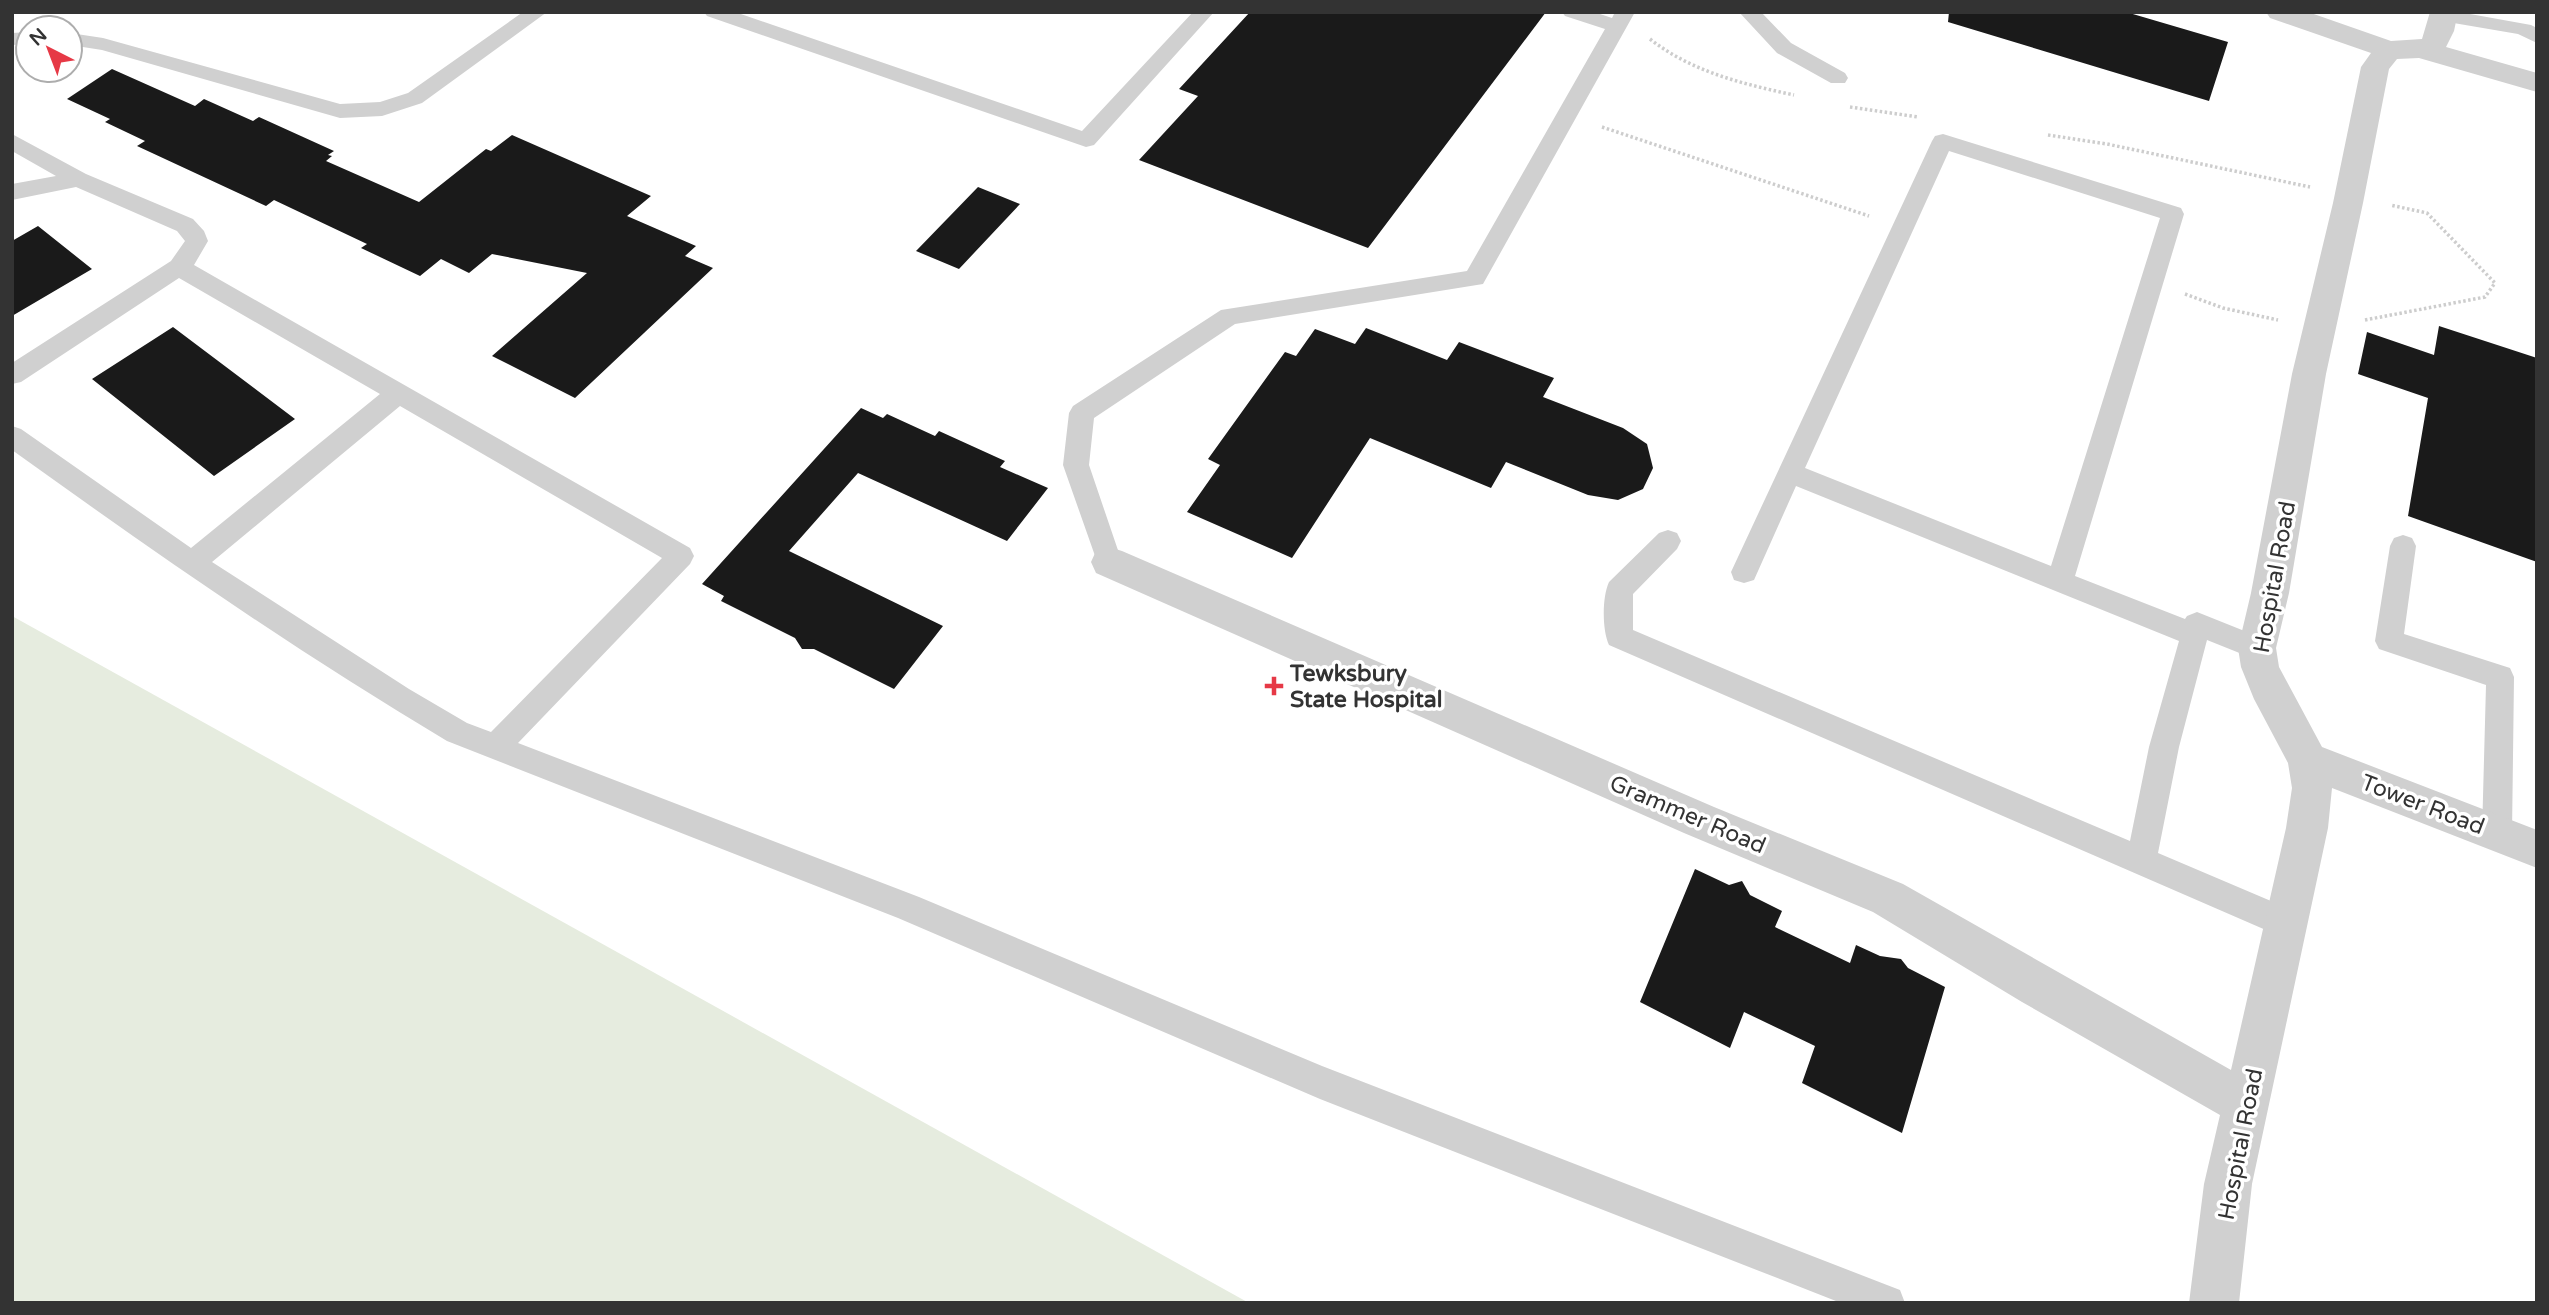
<svg xmlns="http://www.w3.org/2000/svg" width="2549" height="1315" font-family="'Varela Round',sans-serif">
<rect width="100%" height="100%" fill="#fff"/>
<path fill="#e6ecdf" d="M12 616 1249 1303H12Z"/>
<path fill="#1a1a1a" d="M1250 12H1546L1368 248 1139 160 1198 96 1179 89Z
M1949 12H2126L2228 42 2209 101 1948 22Z
M112 69 195 106 204 99 253 121 259 117 334 151 328 155 332 156 326 161 419 202 486 149 491 151 512 135 651 196 627 216 696 246 685 256 713 268 575 398 492 356 587 273 492 254 469 273 441 259 420 276 361 248 367 244 274 200 266 206 137 146 145 141 105 122 110 119 67 99Z
M978 187 1020 204 959 269 916 251Z
M38 226 92 269 12 316V241Z
M2439 326 2537 358V562L2408 516 2428 398 2358 374 2367 332 2434 355Z
M173 327 295 419 214 476 92 379Z
M1366 328 1447 360 1459 342 1554 378 1543 397 1623 428 1647 444 1653 468 1643 489 1618 500 1588 495 1506 462 1491 488 1370 438 1292 558 1187 512 1220 465 1208 459 1285 352 1296 356 1315 329 1355 344Z
M861 408 883 418 887 414 935 436 939 431 1005 461 1000 467 1048 488 1007 541 858 473 789 551 943 626 894 689 814 649H802L795 638 721 601 724 596 702 584Z
M1695 869 1729 885 1742 881 1750 895 1782 911 1775 927 1850 963 1856 945 1880 956 1901 959 1908 968 1945 987 1902 1133 1802 1083 1815 1046 1744 1012 1730 1048 1640 1002Z"/>
<g fill="none" stroke-linecap="round" stroke-linejoin="round">
<path stroke="#cdcdcd" stroke-width="3.5" stroke-dasharray="2.5 2.5" stroke-linecap="butt" d="M1650 39C1692 72 1743 84 1794 95
M1850 107 1918 117
M1602 127 1869 216
M2048 135 2107 144 2310 187
M2185 294 2223 308 2278 320
M2365 320 2485 297 2495 283 2427 213 2390 205"/>
<path fill="#d0d0d0" fill-rule="evenodd" d="M523 12H547L422 103 382 116 340 118 102 50 70 45V33L103 38 340 104 380 102 408 93Z
M704 12H735L1082 131 1193 12H1214L1094 145 1086 147 707 16Z
M1562 12H1594L1612 18 1615 12H1635L1483 284 1235 324 1094 418 1089 465 1122 562 1118 570 1109 573 1100 570 1063 465 1069 413 1073 406 1221 310 1467 271 1605 29 1565 16Z
M1739 12H1761L1791 43 1845 73 1848 78 1845 83H1831L1777 53Z
M2435 12H2459L2531 25 2537 28V43L2518 34 2436 20 2433 16Z
M28 32V44L12 45V33Z
M12 134 86 174 193 219 204 231 208 241 194 265 690 548 694 556 690 564 518 743 919 897 1322 1066 1887 1285 1900 1290 1905 1303H1841L1320 1099 898 918 447 741C297 652 154 552 12 450V426L21 429 191 548 380 394 179 278 21 382 12 384V363L171 261 185 241 177 231 76 187 12 200V184L56 176 12 151ZM400 406 662 558 491 732 467 723 409 689 212 562Z
M1943 134 2181 208 2184 214 2075 576 2185 619 2187 616 2197 612 2267 640 2271 648 2267 656 2257 660 2207 640 2179 747 2158 853 2297 912 2302 923 2297 934 2286 938 2275 934 1609 645C1602 630 1602 597 1609 582L1659 533 1668 530 1677 533 1681 541 1677 549 1633 594V630L2130 841 2149 747 2179 641 1796 486 1754 580 1744 583 1734 580 1731 572 1932 141 1935 136ZM1949 151 2160 218 2051 566 1805 468Z
M2403 535 2412 538 2416 546 2404 634 2510 668 2514 677 2512 834 2508 844 2497 848 2486 844 2482 834 2486 685 2379 649 2375 641 2390 546 2394 538Z"/>
<path fill="#d0d0d0" fill-rule="evenodd" d="M2266 12H2308L2391 41 2422 39 2430 12H2458L2454 31 2446 47 2537 73V92L2419 58 2397 59 2389 69 2363 203 2326 374 2289 593 2276 648 2279 667 2322 747 2537 830V868L2332 788 2328 828 2252 1184 2239 1303H2189L2204 1184 2220 1115 2022 1002 1873 912 1684 833 1096 573 1091 562 1096 551 1109 547 1122 551 1714 807 1903 884 2231 1070 2286 828 2292 788 2288 763 2254 699 2241 667 2238 648 2251 593 2292 374 2333 203 2361 67 2371 53 2270 18Z"/>
</g>
<path fill="#e63946" stroke="#fff" stroke-width="2.5" d="M1270.5 675.5h7v7h7v7h-7v7h-7v-7h-7v-7h7z"/>
<g text-anchor="middle" stroke-width="7" stroke-linejoin="round" paint-order="stroke">
<g font-size="23" fill="#333" stroke="#fff">
<text transform="translate(2274 577) rotate(-80)" y="8">Hospital Road</text>
<text transform="translate(2423 804) rotate(21)" y="8">Tower Road</text>
<text transform="translate(1688 814) rotate(23)" y="8">Grammer Road</text>
<text transform="translate(2240 1144) rotate(-79)" y="8">Hospital Road</text>
</g>
<g font-size="23" font-weight="bold" fill="#333" stroke="#fff" text-anchor="start">
<text x="1290" y="681">Tewksbury<tspan x="1290" dy="26">State Hospital</tspan></text>
</g>
</g>
<rect width="2549" height="1315" fill="none" stroke="#333333" stroke-width="28"/>
<g transform="translate(49 49) rotate(318)"><circle r="33" fill="#ffffff" stroke="#adadad" stroke-width="2"/>
<path d="M0-5L12 26L0 18L-12 26Z" fill="#e63946"/>
<text y="-10" font-size="19" font-weight="bold" text-anchor="middle" fill="#333333">N</text>
</g>
</svg>
